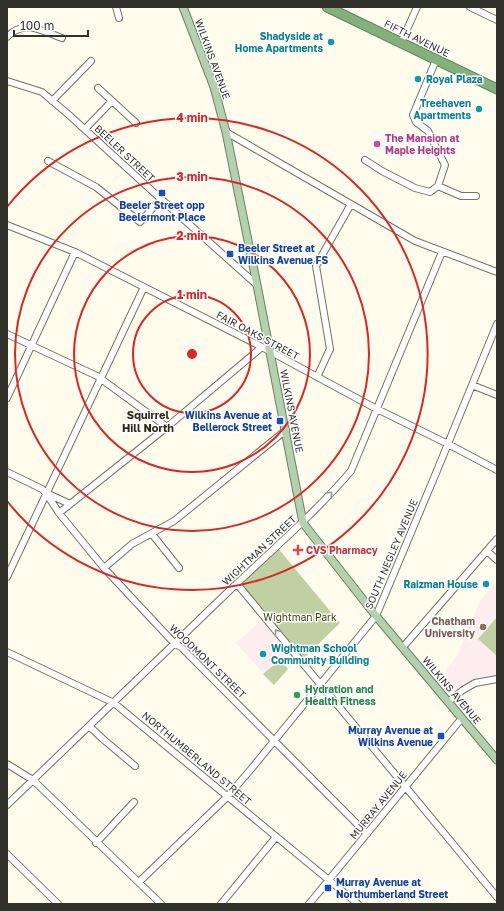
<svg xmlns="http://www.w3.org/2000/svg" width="504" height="911" font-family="'Golos Text',sans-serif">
<rect width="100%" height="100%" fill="#fffced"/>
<path fill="#fdedef" d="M497 581V679L475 683 452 698 439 682 458 654 480 601Z
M265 617 298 657 274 685 236 643Z"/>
<path fill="#c1d0a2" d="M277 547 340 623 301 661 237 584Z
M497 617V656L478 639Z
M280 660 288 669 274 685 263 674Z"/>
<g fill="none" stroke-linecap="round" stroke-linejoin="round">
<g stroke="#757261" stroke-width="8">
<path id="minor" d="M116 7 119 18
M470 7 497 20
M7 37C24 19 43 31 62 38
M401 43 417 7
M7 81 42 92 69 115 161 199 257 285
M98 88 136 123
M52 101 91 61
M85 129 112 101
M226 132 415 241 497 272
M365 160 382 171 415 188 430 192 438 186 445 165 428 131 416 122 413 115 436 60
M48 161 96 187 140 222 161 199
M438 186 461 196H476
M7 225 75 252 262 347 373 407 448 444 497 470
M7 334 97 376 167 427
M317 377 330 349 316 266 351 204
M472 385 497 395
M7 398 75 252
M7 472 42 489 46 493 70 504
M46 493 59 513 104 568 175 644 181 647 367 834
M59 513 167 427 262 347
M152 534 179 568
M487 551 497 560
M104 568 132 544 174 521 286 430
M7 577 144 287
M237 584 497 897
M403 647 497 539
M7 652 114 703 358 904
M448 702 463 690 475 683 497 679
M89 726 104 740 135 766
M7 764 33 780 161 904
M7 805C81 733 156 662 230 590 271 551 314 514 351 471L442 252
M96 843 134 802
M7 854 58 904
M139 882 227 797 252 768 376 616 436 473 497 324
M221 904 276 837
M309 904 462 718"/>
</g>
<g stroke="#66855f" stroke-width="9">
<path id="major" d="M183 7 214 87 226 132 257 285 303 523 376 616 497 760"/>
</g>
<g stroke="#66855f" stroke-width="11">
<path id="highway" d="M327 7 497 89"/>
</g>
<use href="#minor" stroke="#fff" stroke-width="6"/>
<use href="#major" stroke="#b4d0b0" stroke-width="7"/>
<use href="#highway" stroke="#82b17b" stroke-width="9"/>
</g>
<defs><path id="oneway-chevron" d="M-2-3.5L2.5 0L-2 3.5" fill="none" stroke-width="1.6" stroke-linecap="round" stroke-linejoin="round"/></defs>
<g stroke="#999894">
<use href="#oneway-chevron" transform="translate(330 494) rotate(-46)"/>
<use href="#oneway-chevron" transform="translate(277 632) rotate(-129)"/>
</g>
<g fill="none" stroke="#d62828" stroke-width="2">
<circle cx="192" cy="354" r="59"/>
<circle cx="192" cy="354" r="118"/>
<circle cx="192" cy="354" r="177"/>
<path d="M7 207A236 236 0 1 1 7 501"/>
</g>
<g fill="#0f9aa8" stroke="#fff" stroke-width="1.5">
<circle cx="331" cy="42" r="4"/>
<circle cx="418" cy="79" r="4"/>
<circle cx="479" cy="109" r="4"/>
<circle cx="486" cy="584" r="4"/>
<circle cx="263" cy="654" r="4"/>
</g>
<circle fill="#d1479c" stroke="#fff" stroke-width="1.5" cx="377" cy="144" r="4"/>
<g fill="#1a4fb4" stroke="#fff" stroke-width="1.5">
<rect x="158" y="189" width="8" height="8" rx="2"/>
<rect x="226" y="250" width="8" height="8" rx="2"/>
<rect x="276" y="417" width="8" height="8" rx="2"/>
<rect x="437" y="732" width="8" height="8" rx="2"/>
<rect x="324" y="884" width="8" height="8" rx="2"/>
</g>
<path fill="#e0444e" stroke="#fff" stroke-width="1.5" d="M296 544h4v4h4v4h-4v4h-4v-4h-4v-4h4z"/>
<circle fill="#8d6e63" stroke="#fff" stroke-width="1.5" cx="483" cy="627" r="4"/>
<circle fill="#2e9e5b" stroke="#fff" stroke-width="1.5" cx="297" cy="695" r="4"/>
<g text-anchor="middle" stroke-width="3" stroke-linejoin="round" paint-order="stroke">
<g font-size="10" font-weight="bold" fill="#0d838f" stroke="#fff" text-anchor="end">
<text x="323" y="40">Shadyside at<tspan x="323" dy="12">Home Apartments</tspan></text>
<text x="426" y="83" text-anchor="start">Royal Plaza</text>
<text x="471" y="107">Treehaven<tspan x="471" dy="12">Apartments</tspan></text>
<text x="478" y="588">Raizman House</text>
<text x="271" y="652" text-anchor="start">Wightman School<tspan x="271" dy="12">Community Building</tspan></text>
</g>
<g font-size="10" fill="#33322a" stroke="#fff">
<text transform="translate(417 38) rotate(26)" y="4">FIFTH AVENUE</text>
<text transform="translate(213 59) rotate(70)" y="4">WILKINS AVENUE</text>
<text transform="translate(125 153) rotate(43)" y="4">BEELER STREET</text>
<text transform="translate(258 335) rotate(28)" y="4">FAIR OAKS STREET</text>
<text transform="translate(292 411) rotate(79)" y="4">WILKINS AVENUE</text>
<text transform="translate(259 550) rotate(-43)" y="4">WIGHTMAN STREET</text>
<text transform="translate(391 554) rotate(-67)" y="4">SOUTH NEGLEY AVENUE</text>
<text transform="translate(208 661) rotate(44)" y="4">WOODMONT STREET</text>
<text transform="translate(452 690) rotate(50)" y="4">WILKINS AVENUE</text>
<text transform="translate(197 758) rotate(40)" y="4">NORTHUMBERLAND STREET</text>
<text transform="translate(378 805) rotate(-51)" y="4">MURRAY AVENUE</text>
</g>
<g font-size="10" font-weight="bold" fill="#b23c85" stroke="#fff" text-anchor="start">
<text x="385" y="142">The Mansion at<tspan x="385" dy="12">Maple Heights</tspan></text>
</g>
<g font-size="10" font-weight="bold" fill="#164399" stroke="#fff" text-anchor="start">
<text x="162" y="209" text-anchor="middle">Beeler Street opp<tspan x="162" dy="12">Beelermont Place</tspan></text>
<text x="238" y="252">Beeler Street at<tspan x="238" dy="12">Wilkins Avenue FS</tspan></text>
<text x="272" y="419" text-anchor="end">Wilkins Avenue at<tspan x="272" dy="12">Bellerock Street</tspan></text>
<text x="433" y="734" text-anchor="end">Murray Avenue at<tspan x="433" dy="12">Wilkins Avenue</tspan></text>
<text x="336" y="886">Murray Avenue at<tspan x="336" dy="12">Northumberland Street</tspan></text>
</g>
<g font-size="10" font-weight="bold" fill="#be3a42" stroke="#fff" text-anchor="start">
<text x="306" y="554">CVS Pharmacy</text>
</g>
<g font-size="10" fill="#3a490b" stroke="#fff">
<text x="300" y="621">Wightman Park</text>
</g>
<g font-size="10" font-weight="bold" fill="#785e54" stroke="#fff" text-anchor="end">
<text x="475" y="625">Chatham<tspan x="475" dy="12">University</tspan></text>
</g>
<g font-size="10" font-weight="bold" fill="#27864d" stroke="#fff" text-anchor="start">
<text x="305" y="693">Hydration and<tspan x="305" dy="12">Health Fitness</tspan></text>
</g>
<g font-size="11" font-weight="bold" fill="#2d2a1b" stroke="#fff">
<text x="148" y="419">Squirrel<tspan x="148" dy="13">Hill North</tspan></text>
</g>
</g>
<circle cx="192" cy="354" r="6" fill="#d62828" stroke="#fff" stroke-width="2"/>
<g font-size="12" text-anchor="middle" font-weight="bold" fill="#d62828" stroke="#fff" stroke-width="3" stroke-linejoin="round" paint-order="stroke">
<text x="192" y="122">4 min</text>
<text x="192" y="181">3 min</text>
<text x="192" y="240">2 min</text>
<text x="192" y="299">1 min</text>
</g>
<rect width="504" height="911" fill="none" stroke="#33322a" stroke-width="16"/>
<path d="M14 30v6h74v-6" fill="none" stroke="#33322a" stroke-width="2"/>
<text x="20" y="30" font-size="12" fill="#33322a" stroke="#ffffff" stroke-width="3" paint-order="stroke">100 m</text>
</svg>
